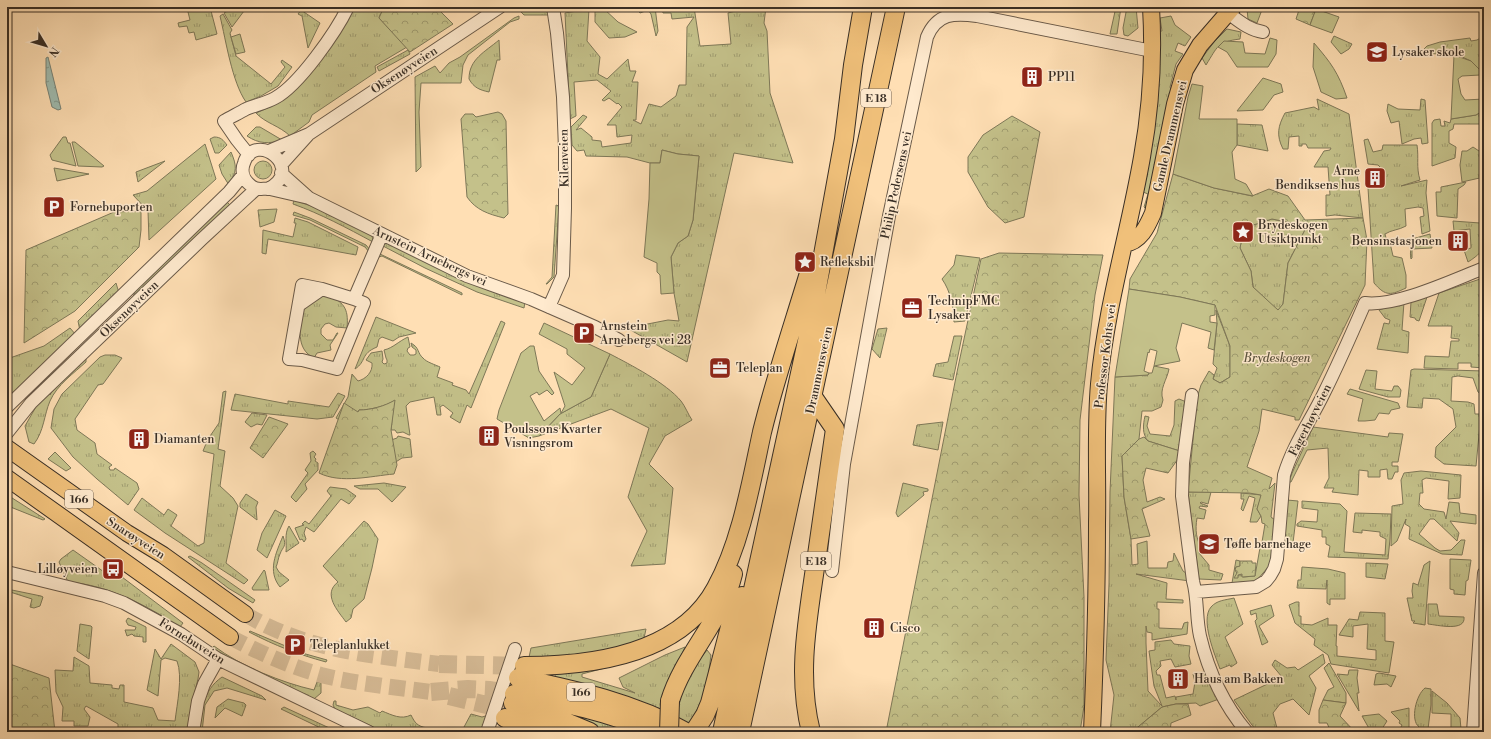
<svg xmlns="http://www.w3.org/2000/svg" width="1491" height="739" font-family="'Libre Bodoni',serif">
<defs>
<pattern id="grass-tufts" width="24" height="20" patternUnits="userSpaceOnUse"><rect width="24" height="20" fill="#c4c18a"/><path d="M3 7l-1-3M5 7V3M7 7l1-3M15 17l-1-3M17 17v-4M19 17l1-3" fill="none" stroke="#a09d71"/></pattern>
<pattern id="forest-crowns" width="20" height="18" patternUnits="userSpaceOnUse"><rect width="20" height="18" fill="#c4c18a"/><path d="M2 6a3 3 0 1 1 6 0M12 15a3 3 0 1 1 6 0" fill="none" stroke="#a09d71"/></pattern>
<pattern id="water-ripples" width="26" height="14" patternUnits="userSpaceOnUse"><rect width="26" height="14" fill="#a0bcb0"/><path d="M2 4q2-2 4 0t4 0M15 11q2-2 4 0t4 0" fill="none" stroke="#83998f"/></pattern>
</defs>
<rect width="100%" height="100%" fill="#ffdfb4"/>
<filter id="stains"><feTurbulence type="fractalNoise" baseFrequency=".005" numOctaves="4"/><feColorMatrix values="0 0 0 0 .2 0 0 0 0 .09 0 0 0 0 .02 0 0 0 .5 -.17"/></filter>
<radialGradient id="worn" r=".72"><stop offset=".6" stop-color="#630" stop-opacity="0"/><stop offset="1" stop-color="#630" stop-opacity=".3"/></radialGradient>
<path fill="url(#grass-tufts)" stroke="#7e7858" d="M174 7H210L217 34 196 40 194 32 189 33 187 26 179 27 178 23 190 20 187 8 174 10Z
M235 7H247L232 27 224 13Z
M351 7H384L379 18 407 47 375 66 376 72 312 115 309 122 290 136C280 126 265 123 256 113L268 108Z
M522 7H547L550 15H524L518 9Z
M634 7H655L658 31 656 36 651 14 648 10 640 13Z
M662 7H694L700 46 731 44 728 13 751 7H766L764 23 767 31 770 93 793 163 734 153 687 362 627 328 668 320 679 321 674 293 671 257 678 243 688 236 693 220 699 156 678 154 662 150 660 163H650L627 157 586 156 584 150 577 151 572 145 571 127 583 115 587 117 576 130 581 128 592 137V140L601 141 602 147 631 143 632 135 617 137 616 125H607L622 107 618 103 617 104 609 98 604 101 602 100 611 91 597 80 574 82 576 116 570 119 565 13 589 9 587 41 600 57 598 74 607 79 628 59 630 71H636L632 82H638L636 120H633L641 124 649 104 661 107 676 96 679 85H686L687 27 694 17 672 19 671 13H663Z
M1116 7H1121L1117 34H1110Z
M1127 7H1136L1138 28 1128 36 1124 35 1123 28Z
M1248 7H1263L1257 23 1248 19 1247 9Z
M595 8H603L618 22 637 32 625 37 609 38 595 22Z
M301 10 320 23 308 48 302 16 298 14Z
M223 14 232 30 230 33 236 56 271 84 285 67 281 62 282 60 292 67 278 86 261 96 246 102C232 82 226 41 220 16Z
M519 16V19L510 22 468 55 463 65 461 83H421L419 112 421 167 416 172 415 77 435 66 440 73 449 63 460 57 514 18Z
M1171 16 1175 25 1191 37 1185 46 1178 43 1175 51 1183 54 1176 64 1170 87 1171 90 1146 209 1144 207 1148 194 1143 192 1159 71 1160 31H1162L1160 18Z
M1227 29 1241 32 1240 39C1217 42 1218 46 1206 65L1202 58 1214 42Z
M1334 36 1352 44 1349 49 1341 54 1331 42Z
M1484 36V72H1482L1471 61 1458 55 1420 53 1427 46 1440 42 1470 38 1471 41 1477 40Z
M499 40 500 60H497L489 92C480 90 474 88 469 79 469 59 485 52 499 40Z
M408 50 410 54 379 71 377 67Z
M1317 99 1349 114 1363 218 1335 215 1326 216V195H1330L1328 167H1314L1324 151 1330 150 1331 148H1308L1306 144H1302V146H1299V136L1289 137 1288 149H1283C1276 135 1278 126 1285 113L1314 107 1319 110Z
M1421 99 1425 100 1428 143 1422 144 1421 138 1414 139 1402 144 1399 121 1391 123 1387 111 1388 104 1398 109 1420 110Z
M1484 110V124H1454L1453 129 1449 131V143L1456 147 1455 158 1432 166V123L1434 120 1440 119 1441 126H1445L1444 121 1450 123 1451 119 1476 115Z
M1237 124 1262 125 1268 151 1237 145Z
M256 127H260L282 140C269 144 259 144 247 136Z
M214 137C221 137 223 140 227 145L219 153H215L210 139Z
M1368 139 1373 152 1382 150 1383 145H1417C1419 158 1416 167 1420 180L1401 186 1427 180 1426 193 1430 231 1422 234 1420 217 1424 216 1423 208 1418 207 1405 209 1406 226C1399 230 1391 230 1385 234L1387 242 1390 243 1393 256 1402 258 1406 275V288C1391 295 1386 297 1374 283L1368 188H1382V169L1378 165 1368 164 1364 140Z
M205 144 216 179 149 240 148 211 133 195 147 191Z
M1473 147 1482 153 1484 151V177L1462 182 1460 165 1462 151H1467Z
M231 152C237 166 237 171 229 185L222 174 219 165Z
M254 170a9 9 0 1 1 18 0a9 9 0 1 1-18 0Z
M165 161 138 182 136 172Z
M1466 182 1464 185 1458 189 1457 218 1437 216 1436 192H1441V187Z
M294 200 311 206 371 234 373 239V242C347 228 321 214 293 204Z
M226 201 231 206 133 297 137 286Z
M556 205 559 206 554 277 547 284H546L552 277Z
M277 209 274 222 260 227 258 210Z
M294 212 310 218 366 245 370 250 369 252 365 247 310 220 293 215Z
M295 218 308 222 358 247 356 255 268 239 266 254 262 253 263 230 293 237 296 223H294Z
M1272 219 1307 226 1288 263 1283 304 1278 311 1253 287 1251 271 1240 248 1244 228Z
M1484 220C1484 243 1490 248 1468 262L1464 250 1471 248 1470 229 1454 231 1453 221 1480 223Z
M1430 234 1432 248 1412 249V258L1411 259C1409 250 1413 246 1412 239Z
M389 243 525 302 524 308 477 292 425 268 383 246 384 244Z
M380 254 462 293V295L382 256 379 257Z
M956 255 980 258 965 321 954 322C953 306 951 292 942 279L954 265Z
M1483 278 1484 280V368L1471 367V363H1458V369L1424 368 1425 356 1449 357 1451 341H1459V339L1451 338 1452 326H1428L1439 293Z
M116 283 119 293 80 331 78 321Z
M326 294C343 302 349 307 347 328L336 327 329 323 325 324 321 329V334L327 340H333L337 333H338L330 345 331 350 317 353 314 358C295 349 300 326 303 309Z
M1427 297 1419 321 1416 320 1415 318 1410 317 1411 302Z
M1404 302 1402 330 1409 332 1408 353 1377 349 1384 323 1389 324 1390 320 1385 318 1379 310Z
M1216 310 1230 346V377L1220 383 1213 379 1217 368 1213 364 1217 323Z
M376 317 416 333 399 337 393 341 382 337 379 339 377 347C360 354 367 361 355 369Z
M501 321 505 323 471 408 467 405 460 423 450 417 453 413 443 405 440 407 441 415H437L434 397 410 402 406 406 410 435H409L403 432 397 433 395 430H391L394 401C385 406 371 410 359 410L349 426 336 418 348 397 352 374 358 381C366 379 373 372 372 363L366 360 371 353 382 351 383 359 382 362 384 364 387 363V360L386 358 384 350C393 348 399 341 408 337L410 347 408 348 407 351 410 355H414L416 354V350L412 347 411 343C420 348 417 353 423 358 426 362 436 365 440 367L437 377 453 383 452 385 466 390 469 394Z
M70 328 76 335 7 400V359L44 346Z
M887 328 880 358 872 349 878 329Z
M954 336H962L953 380 933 376 936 364 948 362Z
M610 354C631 365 666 383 681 401 685 406 688 414 692 420L665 436 649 464 673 488 665 564 631 566 647 531 628 497 649 428 611 409 539 436 560 414 591 397Z
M105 355H115L122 358 103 384 98 385 75 419 77 430 95 443 97 454 112 465 109 467 110 470H114L115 468 137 483 139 489 128 505 97 479 73 457 51 428 54 409 62 394 100 357Z
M86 356V362C74 373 57 385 50 401 44 415 44 431 34 444L29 442 25 426 37 405 50 393V395L53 389Z
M1154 366 1169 369C1167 380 1159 389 1163 400L1161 407 1152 411H1142L1139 439 1122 456 1124 497 1131 539 1132 565 1138 564 1137 544 1147 541 1148 568H1167L1168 562 1173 561 1174 553 1183 571 1189 575 1190 581 1136 574 1167 583 1166 599 1183 600V603L1157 602V609H1159V628L1182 629 1184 623 1188 622 1187 634 1152 640V633L1147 632 1146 626V643L1148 691 1162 706 1154 686 1149 651 1155 650V642L1171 640 1174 644 1190 646 1189 656 1191 664 1175 667 1171 659 1160 661 1161 666 1156 671 1157 675H1160L1166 698 1175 696 1176 700V697L1193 694 1195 682 1193 674 1204 672 1210 676 1219 699 1200 706 1196 703 1176 704 1162 707 1132 732H1110L1114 695 1106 660 1109 584 1110 492 1115 377 1148 375 1149 373H1152Z
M1414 369 1484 371V396L1478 392 1473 378 1458 376 1452 377 1451 401 1468 402 1474 404 1475 414H1481L1476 466 1444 464 1435 457 1436 447 1456 427 1453 409 1439 399 1423 398 1422 408 1407 407 1411 370Z
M1366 370 1377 371 1375 389 1392 391 1394 386H1398L1401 390 1400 397H1388L1359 389Z
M226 391 218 449 225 451 220 486 233 498 238 506 226 563 248 580 244 584 165 533 134 510 142 498 164 515 168 509 177 515 171 526 198 546 204 543 214 454 203 451 208 439 219 423 223 392Z
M338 393 345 396 333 417 317 419 231 410 235 394 288 404V401L329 407Z
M1179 399 1189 403 1183 452 1148 441C1142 434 1143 425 1145 416L1149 417 1147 426 1150 434 1170 436 1174 425 1175 401Z
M252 413 267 415 262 425 257 424 251 427 245 422Z
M943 422 938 450 913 445 917 425Z
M1313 427 1388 437 1389 433 1403 434 1398 462H1392V466H1398V472H1395L1392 479H1388L1387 469 1380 470V477H1368V471L1359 470 1358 495 1332 492 1334 488H1324L1329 478 1328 448 1307 450 1291 482H1288Z
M398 436 410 439 412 457 402 458 391 465V440L397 438Z
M313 451 316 454 314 457 316 459 315 461 318 463V470L305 484 307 489 296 502 291 497 308 473 305 470 311 461 310 453Z
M55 452 71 468 66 471 48 459Z
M1421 471 1461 475 1460 498 1448 499 1449 481 1426 478 1422 480 1423 493H1420L1419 504 1424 509 1444 512 1446 519 1449 502 1459 503 1460 513 1476 515V524L1450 521 1459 533 1457 541 1434 519H1430L1419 534 1435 548 1440 551 1451 550 1461 540H1465L1462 555 1442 554 1409 539 1410 527 1405 524 1406 519 1397 541 1391 546 1392 506 1403 504 1401 480 1404 473Z
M384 483 406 487 392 502 378 489H360L354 486Z
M903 483 928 489V491L923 492 924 495 898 517 896 513Z
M330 487 346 489 356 496 349 504 341 499 314 532 306 527 304 533 306 539 304 542 302 539 300 540 295 528 304 525 302 524 305 521 309 524 331 496 327 491Z
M1188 492H1211L1208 504 1201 502 1200 503 1208 506 1207 507 1200 506 1199 508 1206 510 1204 519 1197 518C1195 530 1196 539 1202 549L1199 553 1209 565V570L1223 574 1221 580 1199 579Z
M1241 493 1262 495 1257 509 1261 516 1257 522H1250L1255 498 1249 496 1243 511 1241 509 1244 499H1241Z
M246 494 258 502 256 507 257 520 240 507V503Z
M9 496 45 519 43 520 8 506 7 505V498Z
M1287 500 1298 501 1293 543H1282Z
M1302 501 1340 504 1347 511 1344 552 1385 555 1386 539 1380 536V532L1362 530V533L1353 532 1355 513 1391 514 1390 539 1388 559 1328 557 1330 546 1326 544V537H1322V530L1297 526V524L1301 521 1317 522 1318 510 1302 508Z
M275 510 286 516 267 558 257 550 262 533Z
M364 521 368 524 378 539 372 568 364 599 353 609 351 618 346 622C338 611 322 594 338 582L323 566Z
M289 526 299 543 286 552C287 543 284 534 289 526Z
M283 536C287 547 283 546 280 554 278 558 278 563 276 567L279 572 289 580 280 587C267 571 276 553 283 536Z
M1261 542H1273L1270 565 1256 581 1232 583 1236 560 1240 561V567H1236L1235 569 1238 575H1242L1243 577 1255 576Z
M73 550 114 579 118 574 183 623 180 627C146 605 108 585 68 582L59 562 61 559Z
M190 556 202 563 255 600 253 603 228 588 188 557Z
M1450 559 1471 560 1468 580 1466 581 1465 595 1454 594V590L1450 589Z
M1430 561 1425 625 1413 623 1415 621H1412L1407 598H1413L1412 591 1413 583 1418 585 1424 565Z
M1366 563 1388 564 1385 579 1366 577Z
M1302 567 1328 569 1345 573V599H1330V605L1327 603V580L1326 589 1297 588 1298 580H1301Z
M264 570 265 571 269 590H253L252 588Z
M7 589 41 596 43 597 40 606 34 608 30 607 32 599 7 591Z
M1234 598 1243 624 1225 637 1237 663 1231 667 1230 665 1220 669C1215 655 1200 620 1211 607 1217 600 1226 600 1234 598Z
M1296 602H1299V616H1301V624L1312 625 1328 618V625H1337L1336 646H1337V656L1376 660V650L1367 649 1368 624 1353 626V637L1339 635 1349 619 1358 620 1360 612 1385 613V641L1394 642 1389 673 1331 664 1328 655 1314 645 1315 639 1295 623 1289 605Z
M1428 604H1437L1439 616 1464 617C1466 632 1437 625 1428 624Z
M1271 605 1274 616 1259 626 1268 642 1262 645 1255 621 1257 619 1256 613 1251 615 1250 611Z
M128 618 146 627V642H143V637L134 636 132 634 127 636 125 630H135L136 627 128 625 126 621Z
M80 624 91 626 92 627 89 659 77 651Z
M646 629 643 643 573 659 528 662 531 648Z
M250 631 302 653 327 660 326 662C297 654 276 646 249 632Z
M171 644 195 662 199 672 198 679 191 707 188 732H118V724L86 706 84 709 90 717 88 726H74V721H62L63 707 56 692 55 670 73 671 74 657 89 666 90 683 112 685V688L119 689 120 685H124V702L153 708 158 720 175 721C177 704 183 677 177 661L165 658 161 660 158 696 147 690 155 649 161 659Z
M214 646C240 666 283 683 314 690L317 682 321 683V693L314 699 270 680 212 648Z
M685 647 660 704 661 709 613 693 556 678 555 675 556 673 624 663 582 674V677L635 693 623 687 619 678 665 655Z
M707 650 711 655 706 692 689 725 676 720 678 703 685 679Z
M1323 654 1325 663 1309 676 1316 688 1309 715 1293 699 1280 704 1273 713 1278 732H1257L1234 700 1282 677 1272 665 1275 660 1287 668 1295 667 1298 670Z
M1329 663 1346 693V703L1323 700 1328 690 1334 687 1324 668Z
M1349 670H1358L1357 678 1359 693H1357L1359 711 1337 674 1348 675Z
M1379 673 1396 676 1391 687 1387 684 1374 685 1376 674Z
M222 677 262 696 266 700 227 688 214 691 205 705 202 732H198C202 711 202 691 222 677Z
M1425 688 1431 689V705L1428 729C1425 729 1421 730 1419 727 1410 720 1416 695 1425 688Z
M1432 691 1447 703 1460 718 1461 729 1451 730V714L1432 713Z
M228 699 244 703 246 705 242 716 225 708 215 718 217 707Z
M334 701H336V705L353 710 368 707 380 713 382 711C392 715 401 720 411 715 415 723 417 726 427 728L430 732H384L335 709 333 705Z
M284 707 338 732H329L281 709Z
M1409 708V732H1406L1401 727 1402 725 1399 723 1400 721 1391 712Z
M563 710 633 732H604L561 714Z
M471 714 482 717 489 715 482 732H474L475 731 474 732H460L464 727Z
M1379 714 1387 721 1380 732H1371L1362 716Z"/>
<path fill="url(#forest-crowns)" stroke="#7e7858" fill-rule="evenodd" d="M384 7H438V9L453 24 410 52 379 18Z
M1300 7H1327L1325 12 1316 9 1310 25 1296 19Z
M240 34 245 52 236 54 231 37Z
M498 112 502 114 506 121 508 214 504 218C488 214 476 210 467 197L461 119 465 114H473L476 117Z
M1012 116 1040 132 1024 217 1005 223 988 207 968 172V157L983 135Z
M1173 174 1214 188 1252 196 1269 189 1288 196 1305 220 1363 218 1367 240 1365 285 1299 420H1295V417L1262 409 1259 431 1247 467 1272 478 1269 489 1275 483 1271 517 1275 520 1273 542H1262L1265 524 1262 523 1261 516 1257 509 1261 495 1249 493 1188 492 1197 398 1201 385 1209 371 1214 375 1213 379 1220 383 1230 377V346L1215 305 1180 297 1129 289 1130 279 1157 233ZM1272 219 1307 226 1288 263 1283 304 1278 310 1253 287 1251 271 1240 248 1244 228Z
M141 211V230L139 247 75 311 24 343 26 250 114 212Z
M999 253 1103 255 1095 295 1080 420 1079 495 1084 597V706L1080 732H886L957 372 981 259Z
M395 400 391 430 397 465 394 474C371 476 341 484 319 473L344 403 358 412 359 410C371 410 385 406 395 400Z
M269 417 288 424 263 458 250 448Z
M1144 437 1148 441 1183 452 1168 473 1146 468 1143 480 1147 502 1160 497 1165 499 1142 509 1150 536 1131 539 1124 497 1122 456 1139 439Z
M1240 561H1252V563H1256L1255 576 1242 577V574L1238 575V578H1234L1237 573 1235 570 1236 567 1240 566Z
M7 663 49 678 55 732H7Z
M1323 700 1346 703 1340 716 1355 732H1331L1327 723H1319V710Z
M1176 704H1188L1191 715 1171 723 1170 732H1132L1162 707Z"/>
<path fill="#c4c18a" stroke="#7e7858" d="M1316 9 1339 17 1332 33 1310 25Z
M1270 38 1277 40 1276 54 1268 67H1237L1227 52 1218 47 1224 41 1243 42 1245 53 1265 54Z
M1314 43C1331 63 1338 72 1347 98L1336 99 1321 92 1313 67Z
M1454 55 1471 61 1482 72 1480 75 1462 76 1458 79 1461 94 1465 100 1484 99V110L1476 115 1451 119Z
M1263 78 1281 84 1283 92 1274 95 1263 110 1237 111Z
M1192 84 1203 86 1199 119H1237V145L1232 152 1235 179 1246 184 1253 196 1214 188 1173 174 1188 97Z
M63 137H66L68 143H70L76 166 52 160 50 155Z
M72 142H75L104 166 102 167 78 166Z
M662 150 678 154 699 156 693 220 688 236 678 243 671 257 674 293 661 294 660 275 657 272V263L644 257 649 199 650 163H660Z
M54 168 89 174 57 181Z
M1129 289 1180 297 1215 305V315L1210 316V322L1217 323 1214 350 1208 348 1211 332 1182 323 1176 348 1180 361 1154 366 1157 351 1150 349 1149 353 1148 352 1144 371 1149 373 1148 375 1115 377Z
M544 323 610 354 591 397 560 414 539 436 529 438 497 419 499 410 521 353 530 346H534L539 371 554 393 552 395 547 390 539 395 537 392 530 396 544 421 560 408 561 413 565 406 554 372 572 385 585 368 567 354V349L539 334Z
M1350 389 1398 403 1400 408 1391 410 1389 414 1379 413 1375 420 1365 421H1358L1363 399 1347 394Z"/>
<path fill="url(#water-ripples)" stroke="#768378" d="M48 57 61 109 58 110 52 107 46 83V58Z"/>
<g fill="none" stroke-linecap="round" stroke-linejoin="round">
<path stroke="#d7bc97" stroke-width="16" stroke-dasharray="16 8" stroke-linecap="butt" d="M245 614C307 651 370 655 439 664
M230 637C260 653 289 666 321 675 357 684 395 687 431 692"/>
<path stroke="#d7bc97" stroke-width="18" stroke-dasharray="18 9" stroke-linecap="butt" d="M439 664 524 666
M431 692 468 689 489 690 514 694
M449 696 508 710"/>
<g stroke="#6a5a49" stroke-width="14">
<path id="minor" d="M1228 13C1239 21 1249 30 1263 32
M269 151 309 134 500 7
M249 155 237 140 224 121C231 117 239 113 246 109 256 105 266 103 275 98 299 85 336 32 348 7
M281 165 308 135
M268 189C307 169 255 129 244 163 241 170 243 178 248 183 250 185 252 187 255 188 260 190 265 188 270 189 283 192 296 195 309 198L281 173
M309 198 467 276 531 299 595 327 619 340
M354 299 322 289 302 285 289 359 302 360 337 369 364 303 354 299 382 234
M299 305 322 289
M549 307 563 275 565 208V149L563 97 557 33 553 7
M1192 395 1183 463 1182 496 1193 581C1198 599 1196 618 1200 636 1208 670 1224 705 1247 732
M7 407 229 192 243 175
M7 433 31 403 202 239 256 189
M832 571 844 464 889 216 927 37C937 13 954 13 977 16L1152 51
M7 572 105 596 124 603 181 634 218 659 369 732
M1196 592 1256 587 1266 581 1270 576 1274 569 1277 559 1284 475C1293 445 1311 420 1324 393 1339 363 1352 333 1365 303 1396 307 1453 280 1484 268
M193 732 198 701 204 684 218 659
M487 732 515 649
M1473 732 1484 573"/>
</g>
<g stroke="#382e25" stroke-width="18">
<path id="major" d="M1124 244C1140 242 1147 227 1153 213L1175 104 1185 70 1200 45 1233 7
M7 448 127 533 163 555 245 614
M7 478 230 637
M1092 732C1095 662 1097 593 1097 523 1098 477 1095 430 1099 384 1106 307 1129 232 1142 157 1151 107 1154 57 1151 7"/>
</g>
<g stroke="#382e25" stroke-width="20">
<path id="highway" d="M524 666C592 666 680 655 716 588 741 543 751 483 762 432 775 379 793 326 809 273
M518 678C576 690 634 703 686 732
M514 694C563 702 609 712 655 732
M670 701C684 655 722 621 733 574
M513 703 554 717 590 732
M505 718 517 723 529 732
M527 718 555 732
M694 732 705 715 710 703 732 619 742 596
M722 732 809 332 844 139 853 65 863 7
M740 732 896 7
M811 732C797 677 807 623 815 568 822 522 828 476 835 429L813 397"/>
</g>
<use href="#minor" stroke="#ffeace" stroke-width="12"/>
<use href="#major" stroke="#f0c07a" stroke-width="16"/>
<use href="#highway" stroke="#f0c07a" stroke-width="18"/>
<g stroke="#382e25" stroke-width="20" stroke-linecap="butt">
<path id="highway-bridge" d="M669 732 670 701"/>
</g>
<use href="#highway-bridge" stroke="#f0c07a" stroke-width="18"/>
</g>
<defs>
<g id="school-square" transform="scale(1.15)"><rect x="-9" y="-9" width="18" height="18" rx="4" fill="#8f2418" stroke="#ffeace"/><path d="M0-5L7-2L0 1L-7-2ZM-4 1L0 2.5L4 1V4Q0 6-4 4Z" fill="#fff"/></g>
<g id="building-square" transform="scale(1.15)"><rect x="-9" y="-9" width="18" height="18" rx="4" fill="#8f2418" stroke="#ffeace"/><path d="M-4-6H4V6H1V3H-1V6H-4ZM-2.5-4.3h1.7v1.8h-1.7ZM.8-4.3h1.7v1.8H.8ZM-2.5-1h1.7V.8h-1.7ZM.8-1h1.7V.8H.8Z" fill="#fff"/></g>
<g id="parking-square" transform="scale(1.15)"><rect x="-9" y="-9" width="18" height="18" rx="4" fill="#8f2418" stroke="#ffeace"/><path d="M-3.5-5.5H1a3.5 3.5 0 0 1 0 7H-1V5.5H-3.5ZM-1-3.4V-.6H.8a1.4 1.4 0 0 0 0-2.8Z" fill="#fff"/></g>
<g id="sight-square" transform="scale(1.15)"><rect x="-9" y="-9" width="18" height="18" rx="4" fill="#8f2418" stroke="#ffeace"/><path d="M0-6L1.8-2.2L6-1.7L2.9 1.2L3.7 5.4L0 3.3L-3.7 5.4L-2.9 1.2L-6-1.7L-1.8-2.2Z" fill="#fff"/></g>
<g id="office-square" transform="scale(1.15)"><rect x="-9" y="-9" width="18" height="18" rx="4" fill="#8f2418" stroke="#ffeace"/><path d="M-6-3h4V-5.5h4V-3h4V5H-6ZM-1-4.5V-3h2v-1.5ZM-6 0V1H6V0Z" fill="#fff"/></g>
<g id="bus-square" transform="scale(1.15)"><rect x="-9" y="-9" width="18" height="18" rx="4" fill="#8f2418" stroke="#ffeace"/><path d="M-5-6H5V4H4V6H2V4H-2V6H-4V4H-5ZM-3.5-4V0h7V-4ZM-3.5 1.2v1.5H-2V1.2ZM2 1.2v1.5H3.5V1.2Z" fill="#fff"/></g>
</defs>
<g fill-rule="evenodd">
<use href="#school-square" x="1377" y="52"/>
<use href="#building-square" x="1032" y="77"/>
<use href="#building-square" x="1375" y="178"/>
<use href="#parking-square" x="54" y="207"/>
<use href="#sight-square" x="1243" y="232"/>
<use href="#building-square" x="1458" y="241"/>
<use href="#sight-square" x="805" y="262"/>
<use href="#office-square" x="912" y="308"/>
<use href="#parking-square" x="584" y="333"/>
<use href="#office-square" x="720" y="368"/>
<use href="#building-square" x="489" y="436"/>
<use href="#building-square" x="139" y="439"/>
<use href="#school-square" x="1209" y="544"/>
<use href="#bus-square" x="113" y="569"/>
<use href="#building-square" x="874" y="628"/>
<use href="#parking-square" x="295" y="645"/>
<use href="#building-square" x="1178" y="679"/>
</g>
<g text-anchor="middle" stroke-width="3" stroke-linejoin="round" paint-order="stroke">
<g fill="#ffeace" stroke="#746658" stroke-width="1">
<rect x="861" y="89" width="30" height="18" rx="3"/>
<rect x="65" y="490" width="28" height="18" rx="3"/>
<rect x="801" y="552" width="30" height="18" rx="3"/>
<rect x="567" y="683" width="28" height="18" rx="3"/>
</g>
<g font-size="11" font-weight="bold" fill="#382e25">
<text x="876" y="102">E 18</text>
<text x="79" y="503">166</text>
<text x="816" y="565">E 18</text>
<text x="581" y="696">166</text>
</g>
<g font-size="12" fill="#382e25" stroke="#ffeace" text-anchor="start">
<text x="1392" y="56">Lysaker skole</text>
<text x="1048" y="81">PP11</text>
<text x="1360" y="175" text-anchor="end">Arne<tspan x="1360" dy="14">Bendiksens hus</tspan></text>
<text x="70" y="211">Fornebuporten</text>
<text x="1258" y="229">Brydeskogen<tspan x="1258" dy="14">Utsiktpunkt</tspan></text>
<text x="1442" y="245" text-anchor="end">Bensinstasjonen</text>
<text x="820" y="266">Refleksbil</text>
<text x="928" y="305">TechnipFMC<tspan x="928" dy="14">Lysaker</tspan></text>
<text x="600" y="330">Arnstein<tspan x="600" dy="14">Arnebergs vei 28</tspan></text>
<text x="736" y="372">Teleplan</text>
<text x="504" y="433">Poulssons Kvarter<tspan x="504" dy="14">Visningsrom</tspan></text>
<text x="154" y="443">Diamanten</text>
<text x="1224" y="548">Tøffe barnehage</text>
<text x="98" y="573" text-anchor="end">Lilløyveien</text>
<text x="890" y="632">Cisco</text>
<text x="310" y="649">Teleplanlukket</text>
<text x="1194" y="683">Haus am Bakken</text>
</g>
<g font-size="12" fill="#382e25" stroke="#ffeace">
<text transform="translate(404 70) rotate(-33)" y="4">Oksenøyveien</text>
<text transform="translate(1170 136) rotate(-77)" y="4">Gamle Drammensvei</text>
<text transform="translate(564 158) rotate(-91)" y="4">Kilenveien</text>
<text transform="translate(896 185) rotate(-78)" y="4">Philip Pedersens vei</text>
<text transform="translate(430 256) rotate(25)" y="4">Arnstein Arnebergs vei</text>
<text transform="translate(129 309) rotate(-44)" y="4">Oksenøyveien</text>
<text transform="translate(1105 356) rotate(-83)" y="4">Professor Kohts vei</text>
<text transform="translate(819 370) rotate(-78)" y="4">Drammensveien</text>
<text transform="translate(1310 420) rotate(-63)" y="4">Fagerhøyveien</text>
<text transform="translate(136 538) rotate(33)" y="4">Snarøyveien</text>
<text transform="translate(192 641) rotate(32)" y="4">Fornebuveien</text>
</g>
<g font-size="12" font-style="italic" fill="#5b533e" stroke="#ffeace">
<text x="1277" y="362">Brydeskogen</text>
</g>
</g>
<rect width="1491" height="739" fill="none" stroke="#ffdfb4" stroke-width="24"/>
<rect x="8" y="8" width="1475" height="723" fill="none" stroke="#382e25" stroke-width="2"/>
<rect x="12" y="12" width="1467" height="715" fill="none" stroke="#382e25"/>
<g transform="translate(46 46) rotate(128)" stroke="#ffeace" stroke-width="3" paint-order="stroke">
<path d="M0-3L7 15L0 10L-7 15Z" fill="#382e25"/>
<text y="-6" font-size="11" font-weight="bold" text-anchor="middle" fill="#382e25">N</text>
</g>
<rect width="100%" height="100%" filter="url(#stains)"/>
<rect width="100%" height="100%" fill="url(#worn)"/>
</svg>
